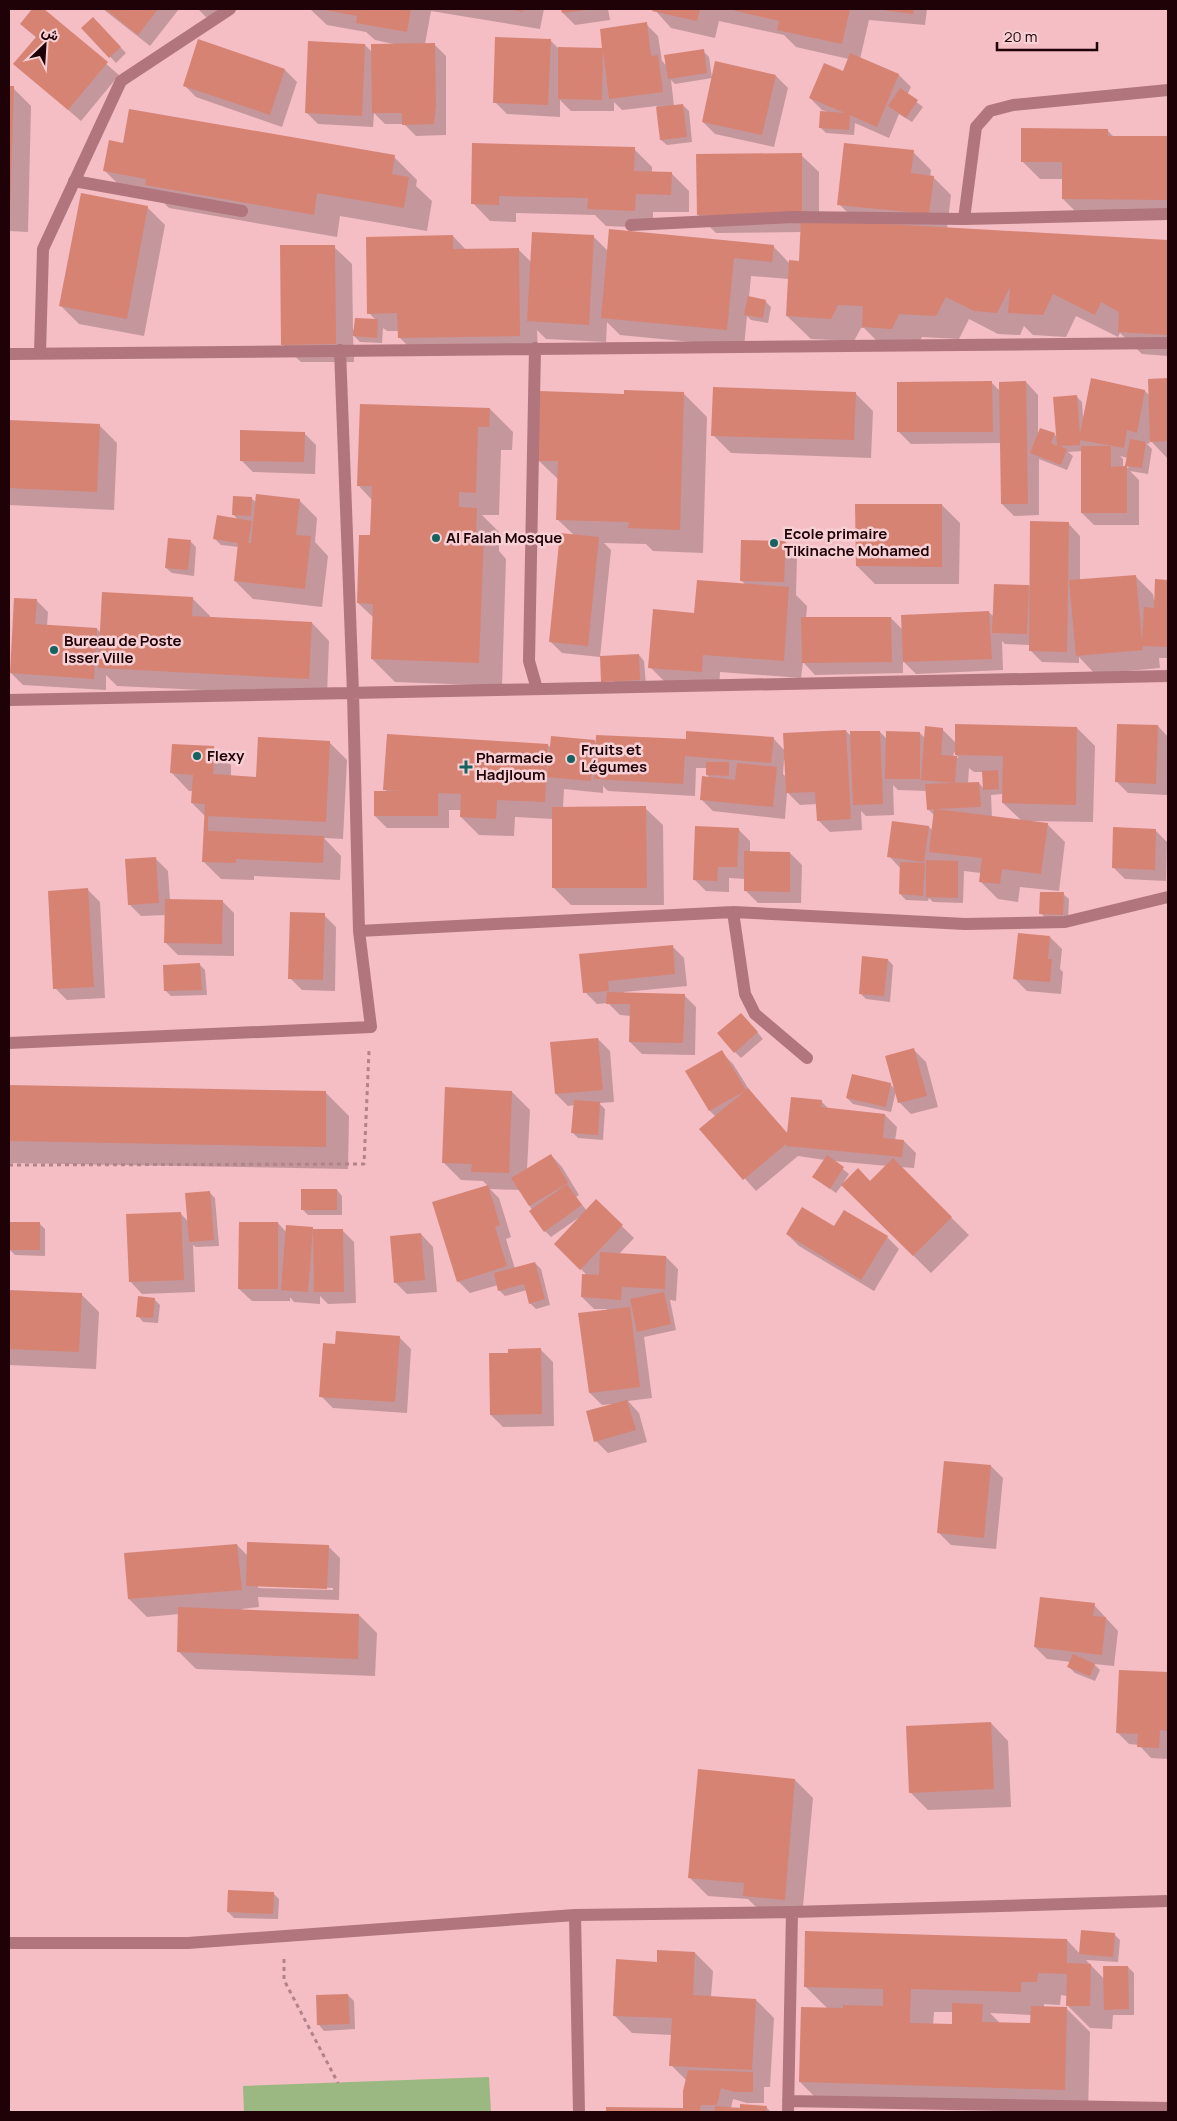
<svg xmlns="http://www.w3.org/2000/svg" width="1177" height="2121" font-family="Manrope,Vazirmatn,sans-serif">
<rect width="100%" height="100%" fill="#f5bdc4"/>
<path fill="#9bb882" d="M489 2077 491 2112H244L243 2086Z"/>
<path fill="#0003" fill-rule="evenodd" d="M34 9H42L119 75 81 121 15 64 37 38 21 24Z
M103 9H179L150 46Z
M198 9H221L208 19Z
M310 9H544L540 29 431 11 425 44H434L446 56V135L416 136 404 124H385L374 113 373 127 318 124 306 112 365 45 372 52 394 44 375 40 366 32 327 25Z
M562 9H608L610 20 575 25 563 13Z
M654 9H927L925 25 869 20 860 59 899 75 911 87 907 95 923 107 912 122 899 114 889 138 855 123 854 135 826 133 820 127 830 113 822 110 810 98 844 73 849 59 796 47 784 35 719 21 715 38 671 28Z
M93 19 126 53 116 63 83 28Z
M646 24 658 36 662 61 667 66 703 51 709 57 712 78 675 84 671 80 674 106 683 105 689 111 692 142 667 145 661 140 657 106 622 110 614 102V111H571L560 100V117L507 114 495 102 550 40 558 48 604 49Z
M285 70 297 82 282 127 196 97 184 85Z
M776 76 788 88 774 147 715 134 703 122Z
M9 88H13L31 106 28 232 9 231Z
M1107 130 1114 137H1168V217H1081L1063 199V179H1040L1022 161Z
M124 144 394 157 417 180 416 186 432 201 427 231 340 216 337 237 169 208 161 200 128 194 105 171Z
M634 149 652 167V173H671L689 191V212H653V228L606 226 595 215 516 213V222L490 221 473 203Z
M913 152 931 170 930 177H933L951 195 947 228 1168 241V356L1142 354 1120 333 1118 337 1076 316 1066 337 1033 335 1024 326 1020 335 998 334 969 319 959 339 922 337 915 351 886 350 864 328H861L854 341 811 339 787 316 789 279 751 276 749 298 765 301 771 307 768 323 751 320 747 316 744 347 620 335 607 322 606 342 546 339 537 330 538 353 417 355 399 337V331H387L383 328 382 343 360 342 353 335 354 362H301L283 345 334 247 352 264 353 330 376 320 369 313 453 236 466 250 518 249 531 262 594 237 609 252 773 246 790 264 801 262 802 232 716 233 698 215 801 155 819 172V221L858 223 839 204Z
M147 207 165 225 144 336 79 324 61 306Z
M1092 379 1145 391 1150 396 1149 380H1168V459L1150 440 1149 444 1146 443 1152 449 1148 474 1130 471 1139 480V525H1094L1082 513V451L1068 452 1073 456 1067 470 1039 459V515L1014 516 1002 504 1001 443 911 444 899 432 992 383 1000 391 1026 382 1038 395V436L1054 434 1058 438 1076 396 1082 402 1083 418ZM1120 456 1128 458 1127 466 1129 468H1123V459Z
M855 393 873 411 871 458 731 453 713 435Z
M684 394 707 417 703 553 653 551 646 544 604 543 611 550 600 657 562 653 550 641 574 535 557 519 559 480 538 460 625 395Z
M490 409 513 432 512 450H501L499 515H482L499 532V551L506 559 502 686 395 682 372 659 374 618 358 603 371 537 372 500 358 485Z
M9 421 99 425 117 443 114 510 9 505Z
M304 433 316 445 315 474 253 472 241 460Z
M251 498 257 503 299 500 317 518 315 542 328 556 322 607 253 599 235 581 239 547 221 545 215 539 238 520 233 514Z
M942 505 960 523 959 584H875L857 566Z
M1068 523 1080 536V581L1135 576 1153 594 1154 600H1156V580L1168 581V658H1159L1160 668 1095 674 1079 657V663L1042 662 1030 650V645L1005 644 1002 641 1003 670 916 674 903 661V673L815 675 803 662 801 678 720 672 719 689 668 685 650 667 695 614 746 585 741 580 785 542 797 554 796 595 807 606 806 619 891 618 903 630 989 612 994 617 995 585 1031 586Z
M190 541 196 547 194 576 172 573 166 568Z
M192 598 210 616V618L312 623 329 641 327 696 117 686 106 675V690L23 685 11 673 36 600 48 612 47 626 97 629 101 633Z
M639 655 644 661 646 685 608 687Z
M1158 726 1168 737 1167 795 1128 793 1116 781Z
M1077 728 1095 746 1093 822 1031 821V822L1047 824 1065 842 1059 891 1020 887 1018 902 998 899 980 881 981 873 964 871 963 903 933 902 929 898 928 901 906 900 900 894 901 869 889 856 929 827 933 831 935 816 928 809 927 791 898 790 893 785 894 815 866 816 861 811 862 830 830 832 818 820 817 804 800 805 787 792 785 819 713 811 701 799 711 779 707 775V768H696L695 796 608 791 603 786V793L564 789 563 808H645L663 825 664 905H571L553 887V819L515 817 514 836 479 835 461 817V810H449V828H387L375 816 388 793 385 789 548 745 551 748 595 741 597 744 773 738 785 751 846 731 852 737 880 732 887 739 920 733 925 738 942 729 956 743ZM954 752 959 758 953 757ZM784 760H786L787 778 783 774ZM969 768 974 772H983L984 789 979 783H968ZM1003 794V803L1022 821 992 818 991 795Z
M329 742 347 760 343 839 324 838 341 856 340 880 254 876V880L221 879 203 861 205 816 192 803 193 791H189L172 773 213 747 231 765V777L257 778Z
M738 829 750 841V852L790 853 802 865 801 903H758L746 891V879L729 878V892L706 891 694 879Z
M1155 830 1167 842 1166 881 1125 879 1113 867Z
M156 859 168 871 170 900 222 901 234 913V956L178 955 166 943V915L141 916 129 904Z
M88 890 100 902 105 998 67 1000 55 988Z
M1063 894 1069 899 1068 920 1046 919 1041 913Z
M324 915 336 927 335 991 302 990 290 978Z
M1050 937 1062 949 1060 969 1063 972 1061 994 1027 991 1015 979Z
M672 946 684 958 687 986 624 992V993L684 995 696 1007 695 1055 642 1054 630 1042 631 1016 620 1015 608 1003 597 1004 585 992Z
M888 960 893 965 890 1002 866 999 860 993Z
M200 965 205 970 207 995 171 996 165 990Z
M747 1020 763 1039 741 1058 735 1052Z
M598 1039 610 1051 614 1102 599 1103 605 1109 603 1140 578 1138 572 1132 574 1105 568 1106 556 1094Z
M914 1050 926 1062 938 1107 911 1114 899 1102 896 1091 891 1112 853 1104 847 1098 890 1084 896 1090Z
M721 1052 733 1064 750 1091 788 1134 821 1101 830 1110 885 1115 897 1127 895 1141H904L916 1153 914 1168 900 1167 969 1235 931 1273 842 1185 836 1193 814 1177 825 1160 798 1156 756 1191 701 1129 716 1117 710 1111 687 1071ZM833 1161 888 1166 870 1183H843L849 1174Z
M9 1087 326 1093 349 1116 348 1169 9 1163Z
M512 1092 530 1110 527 1170 551 1155 562 1167 579 1195 576 1197 587 1211 596 1201 634 1238 619 1254 666 1257 678 1269 676 1301 670 1300 676 1330 644 1337 652 1398 628 1401 639 1413 647 1442 608 1453 596 1441 612 1405V1404L602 1405 590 1393 607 1309H594L582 1297 588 1276 555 1244 581 1216 551 1237 545 1231 520 1190 490 1189 499 1198 511 1237 506 1239 515 1269 535 1263 541 1269 550 1305 536 1309 530 1303 527 1290 505 1296 500 1291 498 1285 470 1293 458 1281 488 1186 483 1181 461 1180 443 1162Z
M337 1190 342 1196V1215H308L302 1209Z
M209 1192 215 1198 219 1246 196 1247 193 1245 195 1292 142 1294 130 1281 181 1214 188 1221Z
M39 1223 45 1229V1256L15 1255 9 1249Z
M278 1223 287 1233 312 1228 315 1231 342 1230 354 1242 356 1303 328 1304 320 1296V1304L294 1302 290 1297V1301H252L239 1289Z
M834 1228 887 1237 899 1249 874 1291 799 1246 787 1234Z
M421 1234 433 1247 437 1292 407 1294 395 1282Z
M9 1291 81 1294 99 1312 96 1369 9 1365Z
M154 1299 160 1305 158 1323 143 1322 138 1316Z
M399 1337 411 1349 407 1413 333 1408 321 1396 337 1346Z
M541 1350 553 1362 554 1426 503 1427 491 1415 509 1354Z
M991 1466 1003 1478 996 1549 951 1545 939 1533Z
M237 1545 248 1556 328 1546 340 1558 339 1600 258 1597 259 1607 242 1609V1611L359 1615 377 1633 375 1676 196 1669 178 1651 179 1614 147 1617 129 1599ZM258 1585 333 1588V1590L258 1588Z
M1094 1605 1118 1631 1114 1666 1094 1664 1100 1670 1095 1681 1075 1673 1069 1667 1071 1662 1047 1659 1035 1647Z
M1120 1671 1168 1674V1759L1151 1758 1139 1745 1129 1744 1117 1732Z
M991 1723 1008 1741 1011 1807 928 1810 910 1792Z
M795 1780 813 1798 802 1917 762 1913 748 1899 708 1896 690 1878Z
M273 1893 279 1899 278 1919 234 1918 228 1912Z
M1114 1934 1120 1940 1118 1962 1086 1960 1105 1980 1128 1967 1134 1973V2015H1113L1112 2029 1090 2028 1067 2005V1996L1061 1995 1060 2005 1044 2004V2008L1067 2009 1090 2032 1088 2112 823 2105 800 2082 828 2009 805 1986 1067 1940 1080 1954ZM934 2012H953V2026L933 2025ZM990 2013 1032 2015 1031 2024H1001Z
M695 1953 713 1971 711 1997 756 2000 774 2018 770 2087H764V2103H747L733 2099 731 2108 766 2107 771 2112H607V2108L684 2110 687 2081 671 2065 672 2035 632 2033 614 2015 658 1963Z
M348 1995 354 2001 355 2029 324 2031 319 2025Z"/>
<path fill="#d68374" d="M32 9H44L108 62 68 110 13 64 36 37 20 24Z
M105 9H158L138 35Z
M320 9H411L407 32 356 23 357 16Z
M508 9H523V12Z
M561 9H586V10L562 13Z
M653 9H700L697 21 652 11Z
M728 9H850L842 44 777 30 779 21Z
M875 9H914L913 14Z
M93 17 121 47 109 58 81 28Z
M647 22 651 56 658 55 663 92 609 99 603 50 602 100 558 99V47L602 48 600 29Z
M495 37 551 39 548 105 493 103Z
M198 39 285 69 270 115 183 86Z
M308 41 365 44 362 116 305 113Z
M435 43 436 107 434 124 402 125V113H372L371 44Z
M704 49 707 73 668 79 664 55Z
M850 53 899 74 877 127 850 115 849 130 819 128 820 111 845 113 809 98 824 63 843 71Z
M715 61 776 75 762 135 702 122Z
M9 86H14L10 215 9 214Z
M900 88 918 100 906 118 888 106Z
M683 104 687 137 660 140 656 107Z
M129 109 395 155 392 174 409 177 404 208 317 193 314 215 145 185 146 179 103 171 109 140 123 143Z
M1021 128 1108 129V136H1168V200L1062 199V162H1021Z
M472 143 635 147 634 171 672 172 671 195 636 194 635 211 587 209 588 198 499 196V205L471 204Z
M844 143 914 150 911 173 934 176 929 214 837 205Z
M802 153V215H697L696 154Z
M81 193 148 206 127 319 59 306Z
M801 219 1168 240V335L1118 332 1119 312 1101 302 1095 315 1053 294 1043 315 1008 313 1010 287 997 313 974 311 946 297 936 316 899 314 892 329 862 327 863 306 838 305 831 319 786 316 789 260 799 261Z
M609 229 774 245 772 262 734 258 727 330 601 318Z
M532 232 594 235 589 325 527 321Z
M453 235V249L519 248 520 336 398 338 397 313 367 314 366 237Z
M280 245H335L336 344 281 345Z
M748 296 766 300 763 318 744 315Z
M355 318 378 319 377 338 353 336Z
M1091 378 1145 390 1137 433 1127 430 1124 448 1080 440V445L1060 446 1067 449 1061 465 1030 453 1040 428 1055 433 1051 443 1057 446 1053 397 1077 395 1080 434Z
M1168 378V441L1150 442 1148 379Z
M992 381 993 432H897V382Z
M1026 381 1028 504H1001L999 382Z
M713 387 856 392 854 440 711 436Z
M624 390 684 392 680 530 628 528 629 522 556 520 558 461H537L539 391 624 394Z
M360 404 490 408 489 427H478L476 493 459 492V507L477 508 476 535H484L479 663 371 659 373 604 357 603 359 535H370L372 486H357Z
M9 420 100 424 97 492 9 488Z
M240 430 305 432 304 462 240 461Z
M1130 439 1146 442 1142 468 1127 466V513H1081V446H1111V467L1125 466Z
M256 494 300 499 296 535 311 536 305 589 234 581 238 543 213 539 217 515 252 521 248 543H251Z
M233 496 252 497 251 516 232 515Z
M855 504H942V567L856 566Z
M1030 521 1069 522 1067 652 1029 651Z
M560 533 599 537 588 646 549 642Z
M168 538 191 540 188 570 165 568Z
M741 540 786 541 784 582 740 581Z
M1136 575 1142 641 1144 607 1154 608 1155 579 1168 580V647L1143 646V650L1076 656 1069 580Z
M697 580 789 587 784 661 703 655 702 672 648 668 653 609 694 613Z
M994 584 1029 585 1027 634 992 633Z
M102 592 193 597 192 616 312 622 309 679 98 668Z
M14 598 37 599 35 624 97 628 94 679 10 673Z
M989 611 992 659 903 662 901 615Z
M801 617H891L892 662 802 663Z
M639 654 640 680 601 682 600 656Z
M955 724 1077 727 1076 805 1002 803 1003 756 955 755Z
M1117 724 1158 725 1156 784 1115 782Z
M925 726 943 728 941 755 957 756 955 783 921 780Z
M846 730 851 819 817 821 815 792 786 793 783 733Z
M686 731 774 737 771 763 685 756 683 784 594 779 596 735 686 739Z
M850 731H880L883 804 853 805Z
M886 731 920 732V779H885Z
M387 734 548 744 545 802 497 800 496 819 460 817 461 794 438 793V816H374V791H404L383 790Z
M551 736 595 740 591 781 547 777Z
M258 737 330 741 326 822 208 816V831L324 836 323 863 236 859V863L202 862 205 804 191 803 193 775 170 773 172 744 214 746 213 774 256 777Z
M706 762H729V776L706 775Z
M737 763 777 767 773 807 700 800 702 776 735 780Z
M998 770 999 789 983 790 982 771Z
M979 782 981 807 936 809 1048 823 1041 874 1002 869 1000 884 979 882 982 858 929 852 934 809 927 810 925 784Z
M646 806 647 888H552V807Z
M892 821 929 826 924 862 887 857Z
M695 826 739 828 737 867H718L717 881 693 880Z
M1113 827 1156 829 1155 870 1112 868Z
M744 851 790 852V892L744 891Z
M156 857 159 903 128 905 125 859Z
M926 860 958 861V898L926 897Z
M900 862 925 863 923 896 899 894Z
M88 888 94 987 53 989 48 891Z
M1040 892H1064L1063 915 1039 914Z
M165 899 223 900 222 944 164 943Z
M290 912 325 913 323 980 288 979Z
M1018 933 1050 936 1048 959H1052L1050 982 1013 979Z
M673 945 675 974 608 981 609 991 583 993 579 954Z
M862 956 888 959 884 996 859 994Z
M200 963 202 990 164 991 163 965Z
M607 992 685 994 683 1043 629 1042 630 1004H606Z
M741 1013 758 1032 734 1053 717 1033Z
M598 1038 603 1090 555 1094 550 1042Z
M914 1048 927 1096 898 1103 885 1056Z
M722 1050 746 1090 748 1088 787 1133 791 1097 822 1100 821 1107 885 1114 883 1138 904 1140 902 1157 786 1146V1144L743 1180 699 1129 745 1091 709 1111 685 1071Z
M852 1074 891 1083 886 1107 846 1098Z
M9 1085 326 1091V1147L9 1141Z
M445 1087 512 1091 509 1173 471 1172 472 1164 442 1163Z
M574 1100 600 1102 598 1135 571 1133Z
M551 1154 568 1183 529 1206 511 1178Z
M827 1155 844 1167 830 1189 812 1177Z
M893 1158 952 1217 913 1256 841 1185 858 1168 870 1181Z
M567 1184 582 1205 544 1232 529 1211Z
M488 1185 500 1225 495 1227 507 1266 457 1282 432 1202Z
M301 1189H337V1210H301Z
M210 1191 214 1240 189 1242 185 1193Z
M596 1199 623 1225 580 1270 554 1244Z
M802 1207 834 1226 844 1210 888 1236 861 1280 786 1234Z
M181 1212 184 1280 129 1282 126 1214Z
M9 1222H40V1250H9Z
M239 1222H278V1289H238Z
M286 1225 313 1227 308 1292 281 1290Z
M313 1229H343L344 1292H314Z
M421 1233 425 1280 394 1283 390 1236Z
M600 1252 666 1256 665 1289 622 1287 621 1300 581 1297 582 1274 599 1275Z
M535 1262 545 1299 529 1304 524 1284 498 1291 494 1273Z
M9 1290 82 1293 79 1352 9 1349Z
M664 1292 671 1324 637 1332 630 1299Z
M138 1296 155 1298 153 1318 136 1317Z
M630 1307 640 1387 589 1393 578 1313Z
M336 1331 400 1336 395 1402 319 1397 323 1343 335 1344Z
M541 1348 542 1414 490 1415 489 1353H508V1349Z
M627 1400 636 1430 594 1442 586 1411Z
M944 1461 991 1465 984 1538 937 1533Z
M247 1542 329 1545 327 1589 246 1586Z
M237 1544 242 1590 128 1599 124 1553Z
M1040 1597 1095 1603 1093 1616 1106 1617 1102 1655 1034 1647Z
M178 1607 359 1614 358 1659 177 1652Z
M1073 1654 1095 1664 1090 1676 1067 1667Z
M1119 1670 1168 1672V1731L1160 1730 1159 1748 1137 1747 1138 1734 1116 1733Z
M991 1722 994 1789 909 1793 906 1726Z
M698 1769 795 1779 785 1900 743 1896 744 1883 688 1878Z
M228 1890 274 1892 273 1914 227 1912Z
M1081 1930 1115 1933 1113 1957 1079 1954Z
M805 1931 1067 1939V1963L1091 1964 1090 2006H1066L1067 1974 1038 1973 1037 1982H1021V1992L911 1989 910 2023 952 2024V2003L983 2004 982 2022 1030 2023 1031 2006 1067 2007 1065 2090 799 2082 801 2007 843 2008V2005L883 2006V1989L804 1987Z
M657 1950 695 1952 693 1995 756 1999 752 2070 669 2066 672 2018 613 2016 616 1959 657 1962Z
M1103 1966H1128L1129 2009 1104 2010Z
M348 1994 350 2024 317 2025 316 1995Z
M688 2070 753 2072V2092H734L721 2088 717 2105H701L699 2112H606V2107L683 2108V2091Z
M740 2104 767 2106 766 2112H714L715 2106 740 2108Z"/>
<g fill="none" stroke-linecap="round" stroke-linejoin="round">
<path stroke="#b28389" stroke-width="3" stroke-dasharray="4 4" stroke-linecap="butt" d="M9 1165 364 1164 369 1051
M284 1959V1980L338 2083"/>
<path stroke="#b0757d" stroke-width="12" d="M74 181 242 211
M964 219 976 127 990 111 1013 105 1168 90
M631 225 794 217 964 219 1168 214
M535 348 529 661 537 689
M40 353 43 249 121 81 230 9
M9 354 1168 343
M9 700 1168 676
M733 912 745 994 755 1014 807 1058
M359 931 733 912 965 924 1065 922 1168 897
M9 1043 371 1027 359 931 353 693 340 350
M575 1915 579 2112
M9 1943H188L575 1915 792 1912 1168 1901
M788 2101 1168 2108
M788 2112 792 1912"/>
</g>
<g fill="#146360" stroke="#f6d0d4" stroke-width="2">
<circle cx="436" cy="538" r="5"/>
<circle cx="774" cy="543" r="5"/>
<circle cx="54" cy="650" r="5"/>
<circle cx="197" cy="756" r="5"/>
<circle cx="571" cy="759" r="5"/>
<path d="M463.5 759.5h5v5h5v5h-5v5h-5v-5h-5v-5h5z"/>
</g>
<g text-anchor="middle" stroke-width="5" stroke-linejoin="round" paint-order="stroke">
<g font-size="15" font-weight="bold" fill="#1e0207" stroke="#f6d0d4" text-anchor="start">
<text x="784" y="539">Ecole primaire<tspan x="784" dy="17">Tikinache Mohamed</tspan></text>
<text x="446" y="543">Al Falah Mosque</text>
<text x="64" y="646">Bureau de Poste<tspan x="64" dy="17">Isser Ville</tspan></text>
<text x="581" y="755">Fruits et<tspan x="581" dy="17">Légumes</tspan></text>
<text x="207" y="761">Flexy</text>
<text x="476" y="763">Pharmacie<tspan x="476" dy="17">Hadjloum</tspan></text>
</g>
</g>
<rect width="1177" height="2121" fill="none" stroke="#1e0207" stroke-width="20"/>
<g transform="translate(45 45) rotate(25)" stroke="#f6d0d4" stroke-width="4" paint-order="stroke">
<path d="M0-4L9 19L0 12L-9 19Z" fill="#1e0207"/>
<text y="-8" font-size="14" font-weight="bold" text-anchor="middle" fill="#1e0207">ش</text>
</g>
<path d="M997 42v8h100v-8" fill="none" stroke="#1e0207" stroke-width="2.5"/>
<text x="1004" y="42" font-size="15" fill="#1e0207" stroke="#f6d0d4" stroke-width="4" paint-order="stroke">20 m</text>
</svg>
